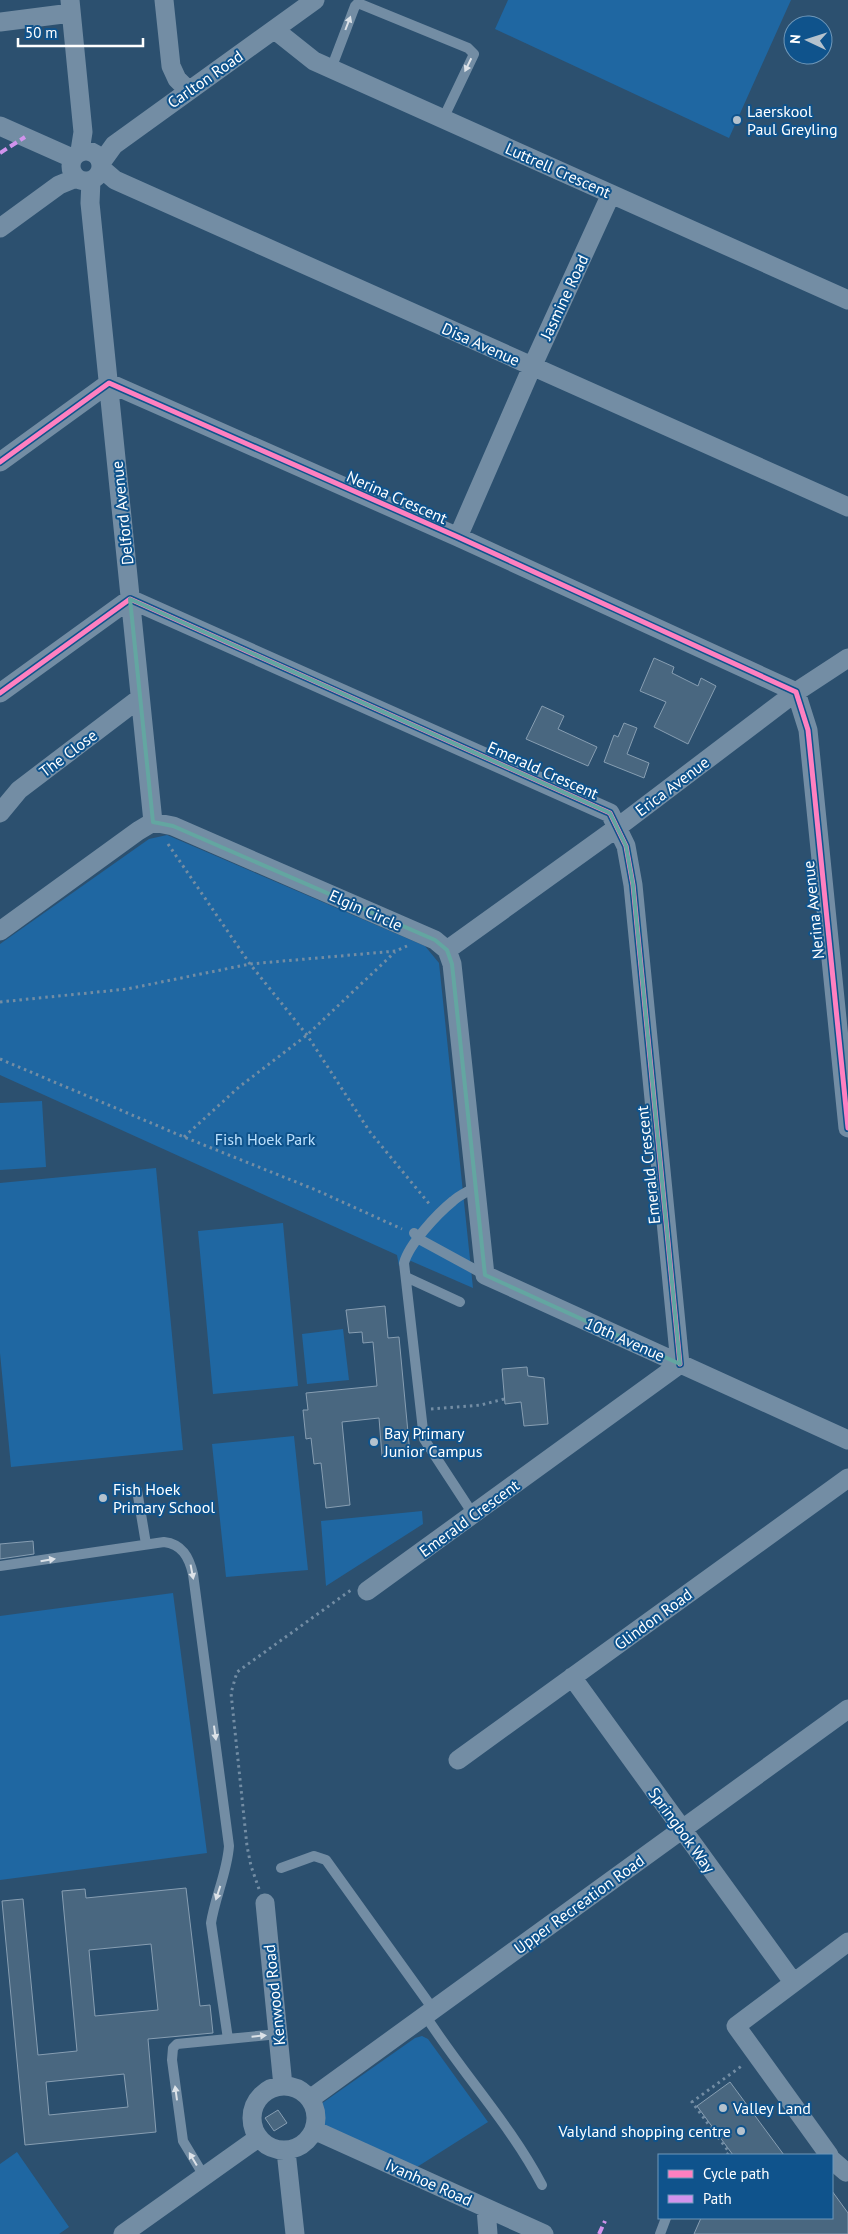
<svg xmlns="http://www.w3.org/2000/svg" width="848" height="2234" font-family="'PT Sans',sans-serif">
<rect width="100%" height="100%" fill="#2c506f"/>
<path fill="#1f67a2" d="M508 0H791L729 138 495 29Z
M167 835 425 946 439 963 473 1288 411 1261 399 1266 397 1255 0 1075V944L149 839Z
M42 1101 46 1167 0 1170V1103Z
M156 1168 183 1450 11 1467 0 1353V1183Z
M283 1223 298 1386 213 1394 198 1231Z
M343 1329 349 1380 307 1384 302 1334Z
M294 1436 308 1570 226 1577 212 1444Z
M422 1511 423 1524 326 1586 321 1521Z
M173 1593 207 1853 0 1880V1616Z
M422 2036 428 2039 488 2122 417 2167 324 2125 319 2115 321 2104 415 2038Z
M17 2152 69 2227 59 2234H0V2164Z"/>
<path fill="#496780" stroke="#879eb2" fill-rule="evenodd" d="M654 658 674 667 672 673 698 686 701 678 716 686 688 744 654 727 666 702 640 691Z
M542 706 564 716 558 729 597 747 588 766 526 739Z
M624 723 637 728 627 754 649 763 644 778 604 762 614 735 618 737Z
M385 1306 388 1338 399 1337 410 1454 382 1456 379 1418 342 1422 350 1505 326 1508 321 1463 314 1464 311 1438 306 1439 303 1410H308L306 1393 377 1386 373 1342 363 1343 362 1332 349 1333 346 1310Z
M527 1367 528 1376 544 1378 548 1424 524 1426 521 1402 505 1404 502 1369Z
M33 1541 34 1554 0 1559V1544Z
M186 1888 200 2006 210 2005 213 2033 148 2039 156 2132 25 2145 2 1901 23 1899 38 2055 77 2051 62 1891 85 1889 86 1898ZM151 1944 158 2010 95 2016 89 1950ZM124 2074 128 2107 49 2115 46 2082Z
M730 2082 784 2155H733L697 2106Z
M278 2110 287 2123 274 2131 265 2118Z
M832 2191 848 2213V2234H694L701 2218H832Z"/>
<g fill="none" stroke-linecap="round" stroke-linejoin="round">
<path stroke="#738da4" stroke-width="3" stroke-dasharray="2.5 4" stroke-linecap="butt" d="M168 844 250 964 307 1035 370 1132 431 1206
M0 1002 127 989 250 964 396 951 407 946
M0 1059 184 1137 316 1190 402 1229
M184 1137 239 1087 307 1035 395 952
M431 1409 481 1405 504 1399
M259 1889 251 1866 247 1846 231 1693 237 1672 351 1590
M727 2155 729 2152 692 2102 743 2065"/>
<path stroke="#738da4" stroke-width="10" d="M331 69 355 6 358 3 468 48 474 54 443 119
M414 1233 419 1239 485 1275
M406 1277 460 1302
M137 1490 146 1544
M473 1514 424 1439 404 1263C409 1244 437 1214 453 1201 459 1195 469 1191 477 1186
M0 1566 164 1542C182 1544 189 1557 193 1574L229 1846C227 1873 215 1897 211 1923L228 2039
M281 1868 314 1856 326 1860 433 2009
M425 2015C462 2073 510 2124 542 2185
M204 2176 183 2141 172 2060 173 2048 177 2044 278 2034
M660 2234 666 2218"/>
<path stroke="#738da4" stroke-width="19" d="M70 0 83 132 80 151
M164 0 171 66 177 79 188 90
M0 22 71 13
M275 30 314 61 848 300
M0 126 72 158
M71 166a15 15 0 1 1 30 0a15 15 0 1 1-30 0Z
M101 163 114 145 315 0
M101 168 115 180 848 507
M91 180 90 203 153 822
M0 228 59 185 76 178
M0 462 109 383 458 537 796 692 808 730 848 1128
M458 537 532 367 611 194
M0 693 130 599 610 813 626 846 633 885 680 1364
M0 813 19 790 140 698
M0 931 138 831 153 822 173 826 435 940 447 950 452 964 485 1275 848 1440
M447 950 618 827 796 692 848 658
M367 1591 680 1364
M572 1677 793 1982
M458 1760 848 1478
M265 1903 283 2086
M252 2118a32 32 0 1 1 64 0a32 32 0 1 1-64 0Z
M310 2099 848 1709
M314 2130 544 2234
M286 2151 295 2234
M829 2155 736 2026 848 1942
M832 2160 846 2172 848 2171
M486 2208 488 2234
M123 2234 258 2138"/>
<path stroke="#d193ec" stroke-width="4" stroke-dasharray="8 4" stroke-linecap="butt" d="M0 153 25 137
M599 2234 605 2221"/>
<g stroke="#0f538c" stroke-width="8">
<path id="cycleway" d="M0 462 109 383 458 537 796 692 808 730 848 1128
M0 693 130 599 610 813 626 846 633 885 680 1364"/>
</g>
<use href="#cycleway" stroke="#ff80c0" stroke-width="5"/>
</g>
<defs><path id="oneway-solid" d="M-6-.8H1V-3.2L6.5 0L1 3.2V.8H-6Z" transform="scale(1.25)"/></defs>
<g fill="#dce2e8">
<use href="#oneway-solid" transform="translate(348 23) rotate(-69)"/>
<use href="#oneway-solid" transform="translate(468 65) rotate(116)"/>
<use href="#oneway-solid" transform="translate(48 1560) rotate(-9)"/>
<use href="#oneway-solid" transform="translate(192 1572) rotate(79)"/>
<use href="#oneway-solid" transform="translate(215 1733) rotate(82)"/>
<use href="#oneway-solid" transform="translate(218 1893) rotate(108)"/>
<use href="#oneway-solid" transform="translate(259 2036) rotate(-6)"/>
<use href="#oneway-solid" transform="translate(176 2093) rotate(-98)"/>
<use href="#oneway-solid" transform="translate(193 2159) rotate(-121)"/>
</g>
<path fill="none" stroke="#63a6a1" stroke-width="4" stroke-linejoin="round" d="M130 599 610 813 626 846 633 885 680 1364 485 1275 452 964 447 950 435 940 173 826 153 822Z"/>
<g fill="#b5c2cd" stroke="#0f538c" stroke-width="2">
<circle cx="737" cy="120" r="5"/>
<circle cx="374" cy="1442" r="5"/>
<circle cx="103" cy="1498" r="5"/>
<circle cx="723" cy="2108" r="5"/>
<circle cx="741" cy="2131" r="5"/>
</g>
<g text-anchor="middle" stroke-width="4" stroke-linejoin="round" paint-order="stroke">
<g font-size="16" fill="#fff" stroke="#0f538c">
<text transform="translate(205 79) rotate(-35)" y="6">Carlton Road</text>
<text transform="translate(558 170) rotate(24)" y="6">Luttrell Crescent</text>
<text transform="translate(564 297) rotate(-65)" y="6">Jasmine Road</text>
<text transform="translate(481 344) rotate(24)" y="6">Disa Avenue</text>
<text transform="translate(397 497) rotate(24)" y="6">Nerina Crescent</text>
<text transform="translate(122 513) rotate(-96)" y="6">Delford Avenue</text>
<text transform="translate(68 753) rotate(-37)" y="6">The Close</text>
<text transform="translate(543 770) rotate(24)" y="6">Emerald Crescent</text>
<text transform="translate(672 786) rotate(-37)" y="6">Erica Avenue</text>
<text transform="translate(366 910) rotate(24)" y="6">Elgin Circle</text>
<text transform="translate(813 910) rotate(-96)" y="6">Nerina Avenue</text>
<text transform="translate(648 1165) rotate(-96)" y="6">Emerald Crescent</text>
<text transform="translate(625 1339) rotate(24)" y="6">10th Avenue</text>
<text transform="translate(469 1518) rotate(-36)" y="6">Emerald Crescent</text>
<text transform="translate(653 1619) rotate(-36)" y="6">Glindon Road</text>
<text transform="translate(682 1830) rotate(54)" y="6">Springbok Way</text>
<text transform="translate(579 1904) rotate(-36)" y="6">Upper Recreation Road</text>
<text transform="translate(274 1995) rotate(-96)" y="6">Kenwood Road</text>
<text transform="translate(429 2182) rotate(24)" y="6">Ivanhoe Road</text>
</g>
<g font-size="16" fill="#fff" stroke="#0f538c" text-anchor="start">
<text x="747" y="117">Laerskool<tspan x="747" dy="18">Paul Greyling</tspan></text>
<text x="384" y="1439">Bay Primary<tspan x="384" dy="18">Junior Campus</tspan></text>
<text x="113" y="1495">Fish Hoek<tspan x="113" dy="18">Primary School</tspan></text>
<text x="733" y="2114">Valley Land</text>
<text x="731" y="2137" text-anchor="end">Valyland shopping centre</text>
</g>
<g font-size="16" fill="#bce1fe" stroke="#0f538c">
<text x="265" y="1145">Fish Hoek Park</text>
</g>
</g>
<rect x="658" y="2154" width="175" height="65" fill="#0f538c" stroke="#6f98ba"/>
<rect x="668" y="2170" width="25" height="8" fill="#ff80c0" stroke="#6f98ba"/>
<text x="703" y="2179" font-size="15" fill="#ffffff">Cycle path</text>
<rect x="668" y="2195" width="25" height="8" fill="#d193ec" stroke="#6f98ba"/>
<text x="703" y="2204" font-size="15" fill="#ffffff">Path</text>
<g transform="translate(808 40) rotate(274)"><circle r="24" fill="#0f538c" stroke="#6f98ba"/>
<path d="M0-4L9 19L0 12L-9 19Z" fill="#b5c2cd"/>
<text y="-8" font-size="14" font-weight="bold" text-anchor="middle" fill="#ffffff">N</text>
</g>
<path d="M18 38v8h125v-8" fill="none" stroke="#ffffff" stroke-width="2.5"/>
<text x="25" y="38" font-size="15" fill="#ffffff" stroke="#0f538c" stroke-width="4" paint-order="stroke">50 m</text>
</svg>
